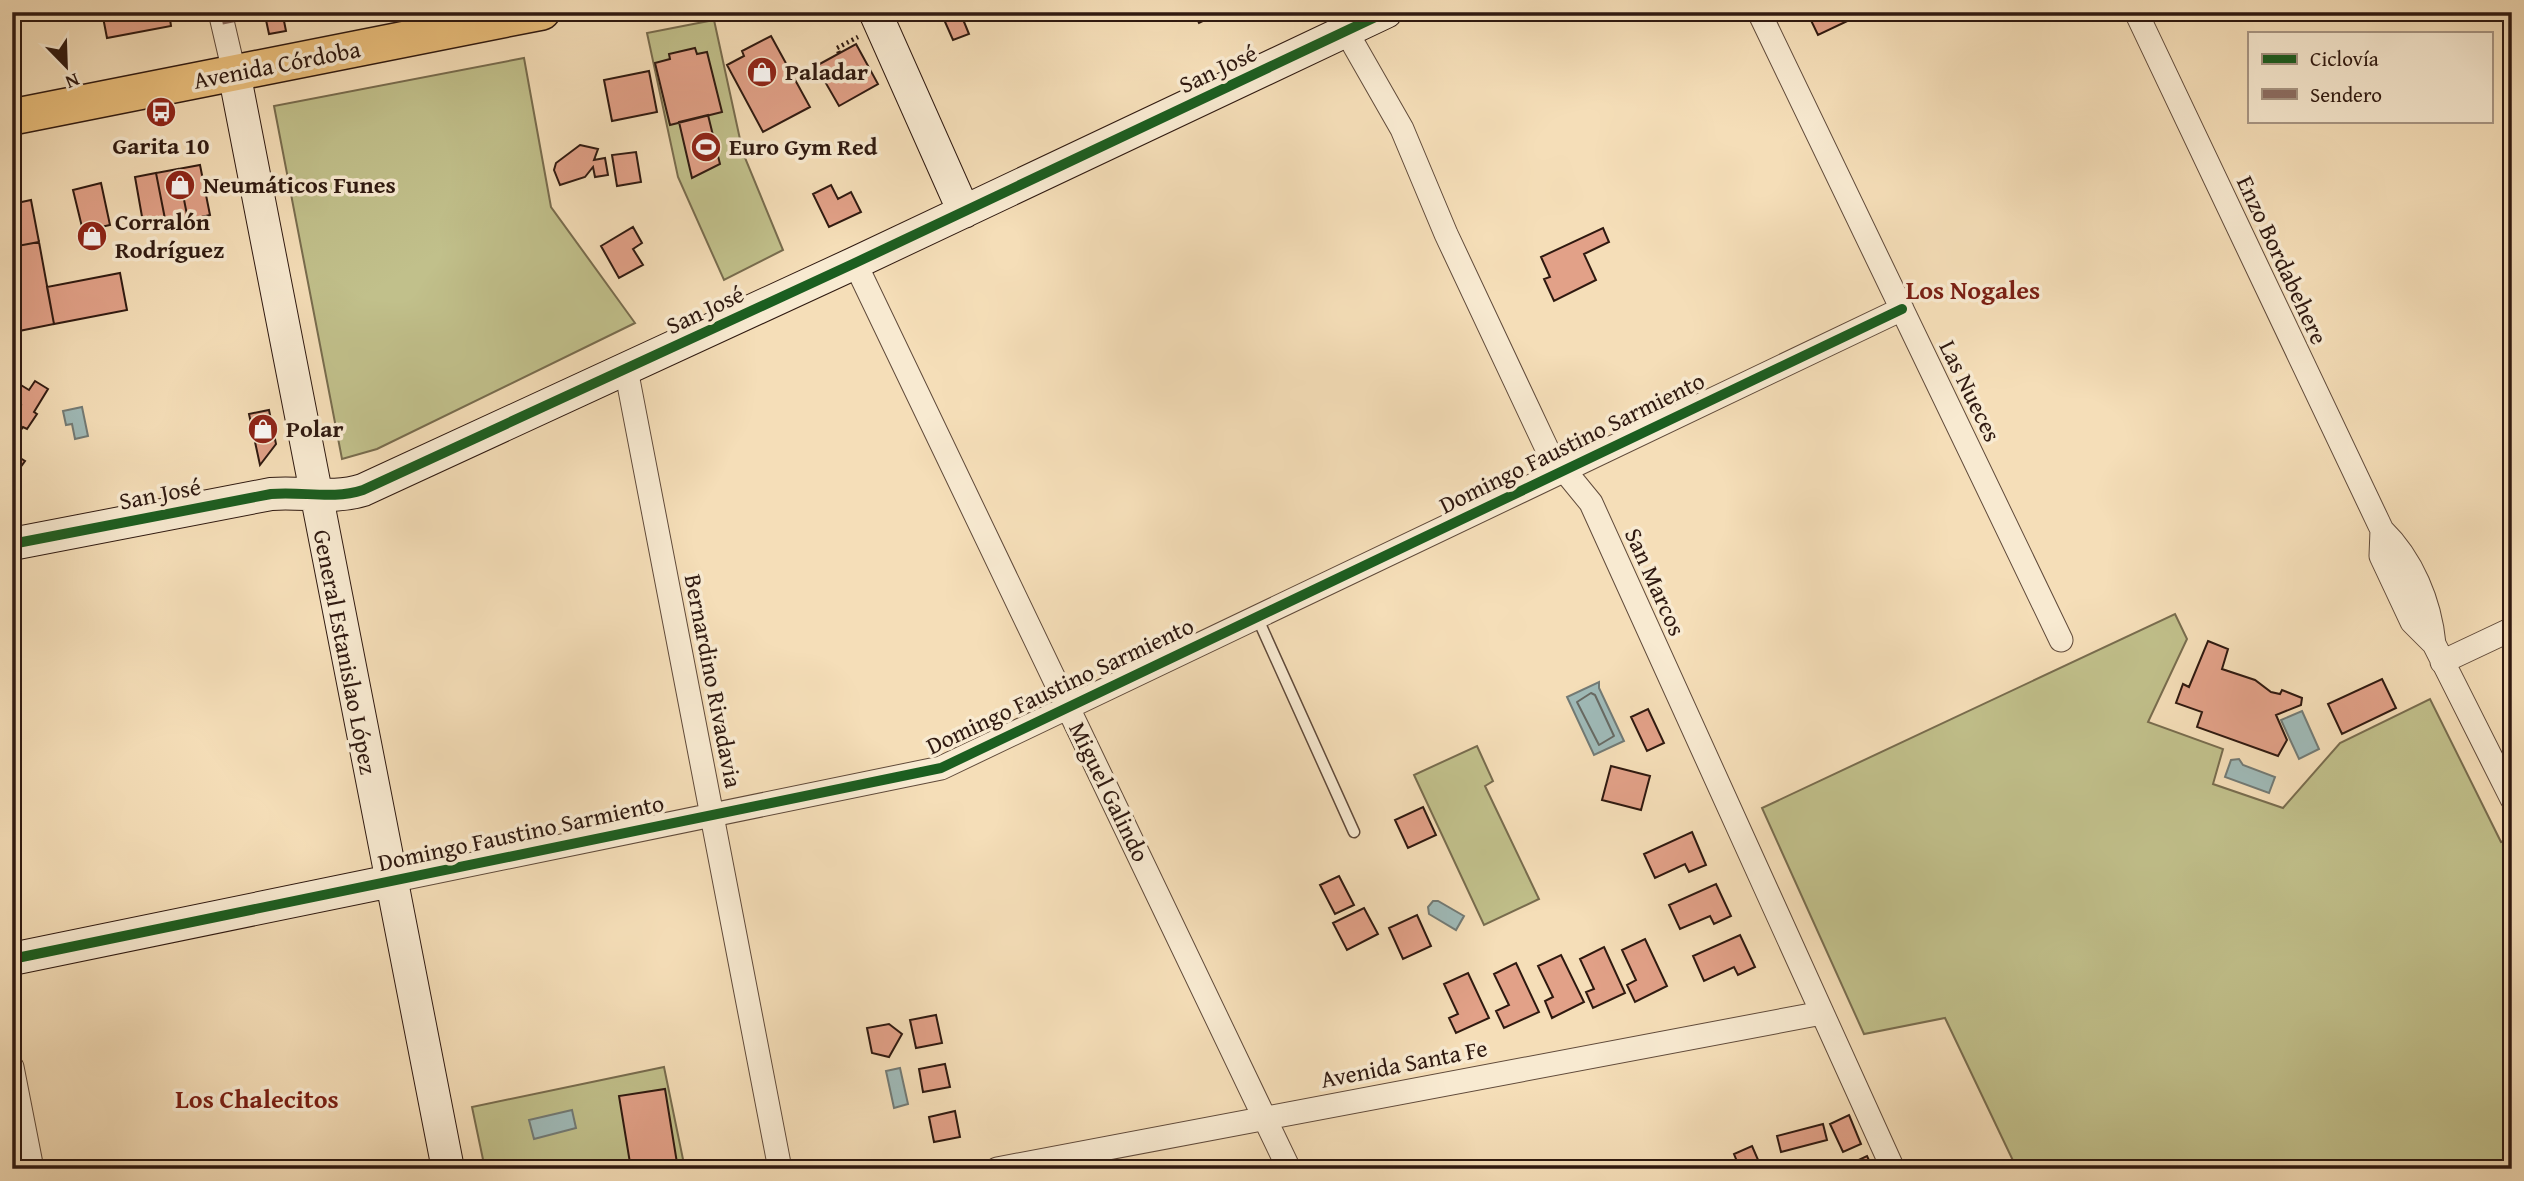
<svg xmlns="http://www.w3.org/2000/svg" width="2524" height="1181" font-family="'Gentium Book Plus',serif">
<rect width="100%" height="100%" fill="#f5deb8"/>
<filter id="stains"><feTurbulence type="fractalNoise" baseFrequency=".00286" numOctaves="4"/><feColorMatrix values="0 0 0 0 .2 0 0 0 0 .09 0 0 0 0 .02 0 0 0 .5 -.17"/></filter>
<radialGradient id="worn" r=".72"><stop offset=".6" stop-color="#630" stop-opacity="0"/><stop offset="1" stop-color="#630" stop-opacity=".3"/></radialGradient>
<path fill="#c1c08b" stroke="#786c4e" stroke-width="2" d="M714 20 743 153 783 250 724 280 678 177 647 33Z
M524 58 551 207 635 323 377 449 342 459 274 106Z
M2175 614 2187 639 2148 722 2223 749 2213 784 2283 808 2340 743 2430 699 2501 842 2512 839V1169H2017L1945 1018 1864 1034 1762 808Z
M1477 746 1493 781 1485 786 1539 899 1484 925 1414 775Z
M664 1067 685 1169H485L472 1107Z"/>
<path fill="#9fbab8" stroke="#727a75" stroke-width="2" d="M82 407 88 436 75 439 72 424 66 425 63 411Z
M1599 682V688L1624 741 1594 755 1567 697Z
M2302 711 2319 749 2299 759 2281 720Z
M2239 759 2243 765 2275 777 2269 793 2225 777 2231 760Z
M1433 901H1438L1464 916 1456 930 1429 914 1428 907Z
M900 1068 908 1104 894 1108 886 1071Z
M572 1110 576 1128 534 1139 529 1120Z"/>
<g fill="none" stroke-linecap="round" stroke-linejoin="round">
<path stroke="#676a64" stroke-width="2" d="M1591 693 1595 695 1614 736 1599 745 1577 702Z"/>
</g>
<path fill="#e2a188" stroke="#2f1910" stroke-width="2" d="M102 12H169L171 26 107 38Z
M949 12H960L969 34 953 40 942 15Z
M1194 12H1214L1215 15 1199 23Z
M1807 12H1856L1858 16 1818 35Z
M283 16 286 31 269 34 266 20Z
M771 36 810 107 763 132 727 65 744 56 742 51Z
M856 44 878 84 839 106 816 66Z
M695 48 697 54 707 52 722 112 670 125 655 63 670 59 669 54Z
M649 71 657 112 612 121 604 80Z
M708 115 720 164 692 178 679 122Z
M580 145 598 149 594 160 605 158 608 175 595 177 593 167 585 177 560 185 554 170 556 163Z
M636 152 641 182 617 186 612 155Z
M200 165 210 215 188 220 178 169Z
M178 169 188 220 166 224 156 173Z
M156 173 166 224 144 228 135 177Z
M101 183 110 225 83 231 73 190Z
M831 185 838 199 851 192 861 212 829 227 813 194Z
M31 200 39 242 12 247V204Z
M633 227 642 243 633 249 643 265 619 278 601 246Z
M1603 228 1609 242 1584 254 1596 280 1554 301 1544 279 1550 277 1541 257Z
M39 242 54 324 19 331 12 293V247Z
M120 273 127 310 54 324 47 287Z
M35 381 48 389 34 412 37 414 27 429 23 427 14 440 12 419 21 405 12 400V388L16 382 29 390Z
M269 410 276 444 260 465 249 414Z
M12 453 25 461 12 479Z
M2208 641 2228 649 2222 669 2255 680 2271 692 2280 694 2282 690 2302 698 2301 705 2276 715 2287 740 2278 756 2197 727 2202 712 2176 703 2183 684 2189 687Z
M2382 679 2396 708 2342 734 2328 704Z
M1648 709 1664 743 1647 751 1631 717Z
M1611 766 1650 776 1641 810 1602 800Z
M1423 807 1436 835 1408 848 1395 820Z
M1692 832 1706 865 1689 872 1685 864 1655 878 1644 854Z
M1339 876 1354 905 1335 914 1320 885Z
M1716 884 1731 916 1714 924 1710 916 1680 929 1669 905Z
M1364 908 1378 934 1347 950 1333 923Z
M1417 915 1431 946 1403 959 1389 928Z
M1740 935 1755 967 1738 975 1734 967 1704 981 1693 956Z
M1645 939 1667 986 1635 1002 1627 985 1636 980 1622 950Z
M1604 947 1625 993 1593 1008 1586 992 1594 989 1580 959Z
M1561 955 1584 1002 1552 1018 1545 1001 1553 997 1538 966Z
M1516 963 1539 1012 1504 1028 1496 1011 1509 1005 1494 974Z
M1468 973 1489 1018 1456 1033 1449 1018 1458 1014 1444 984Z
M936 1015 942 1043 916 1048 910 1020Z
M889 1024 902 1034 889 1057 872 1053 867 1028Z
M945 1064 950 1087 923 1092 919 1069Z
M665 1089 678 1169H631L619 1096Z
M955 1111 960 1137 934 1142 929 1117Z
M1849 1115 1861 1144 1843 1152 1830 1124Z
M1823 1124 1827 1140 1781 1152 1777 1136Z
M1752 1146 1762 1169H1740L1734 1154Z
M1867 1156 1873 1169H1854L1852 1163Z"/>
<g fill="none" stroke-linecap="round" stroke-linejoin="round">
<g stroke="#604a3a" stroke-width="13">
<path id="lane" d="M1257 617 1354 832"/>
</g>
<g stroke="#604a3a" stroke-width="25">
<path id="street" d="M220 12 234 72
M1759 12 2061 640
M2136 12 2382 530C2412 559 2430 602 2434 644
M1346 31 1402 129 1446 234 1556 468 1564 470 1591 503 1893 1169
M855 263 1289 1169
M626 369 780 1169
M2382 530 2381 556 2412 622 2434 644 2512 799
M2442 662 2512 629
M391 881 941 768 1902 309
M12 1067 32 1169
M997 1169 1822 1013"/>
</g>
<g stroke="#2f1910" stroke-width="34">
<path id="secondary" d="M875 12 964 212
M234 72 448 1169
M12 544 271 494C303 491 332 500 363 490L855 263 1386 12
M12 959 391 881"/>
</g>
<g stroke="#2f1910" stroke-width="38">
<path id="primary" d="M12 117 542 12"/>
</g>
<path stroke="#2f1910" stroke-width="4.5" stroke-dasharray="2 3.5" stroke-linecap="butt" d="M839 53 837 48 858 37"/>
<use href="#lane" stroke="#f8ead1" stroke-width="10"/>
<use href="#street" stroke="#f8ead1" stroke-width="23"/>
<use href="#secondary" stroke="#f8ead1" stroke-width="32"/>
<use href="#primary" stroke="#eabf7c" stroke-width="35"/>
<path stroke="#8d6e63" stroke-width="9" stroke-dasharray="18 9" stroke-linecap="butt" d="M222 20 262 12"/>
<g stroke="#f8ead1" stroke-width="15">
<path id="cycleway" d="M12 544 271 494C303 491 332 500 363 490L855 263 1386 12
M12 959 941 768 1902 309"/>
</g>
<use href="#cycleway" stroke="#1b5e20" stroke-width="10"/>
</g>
<defs>
<g id="shop-disc" transform="scale(1.575)"><circle r="9.5" fill="#8f2418" stroke="#f8ead1"/><path d="M-5-2.5h2.3a2.7 3.5 0 0 1 5.4 0H5L5.5 6h-11ZM-1.5-2.5h3a1.5 2.3 0 0 0-3 0Z" fill="#fff"/></g>
<g id="bus-disc" transform="scale(1.575)"><circle r="9.5" fill="#8f2418" stroke="#f8ead1"/><path d="M-5-6H5V4H4V6H2V4H-2V6H-4V4H-5ZM-3.5-4V0h7V-4ZM-3.5 1.2v1.5H-2V1.2ZM2 1.2v1.5H3.5V1.2Z" fill="#fff"/></g>
<g id="stadium-disc" transform="scale(1.575)"><circle r="9.5" fill="#8f2418" stroke="#f8ead1"/><path d="M0-5a6.5 5 0 1 0 0 10a6.5 5 0 1 0 0-10ZM-3.5-1.8h7v3.6h-7Z" fill="#fff"/></g>
</defs>
<g fill-rule="evenodd">
<use href="#shop-disc" x="762" y="72"/>
<use href="#bus-disc" x="161" y="112"/>
<use href="#stadium-disc" x="706" y="147"/>
<use href="#shop-disc" x="180" y="185"/>
<use href="#shop-disc" x="92" y="236"/>
<use href="#shop-disc" x="263" y="429"/>
</g>
<g text-anchor="middle" stroke-width="7" stroke-linejoin="round" paint-order="stroke">
<g font-size="24" fill="#2f1910" stroke="#f8ead1">
<text transform="translate(277 65) rotate(-11)" y="8">Avenida Córdoba</text>
<text transform="translate(1218 69) rotate(-25)" y="8">San José</text>
<text transform="translate(2282 260) rotate(65)" y="8">Enzo Bordabehere</text>
<text transform="translate(705 310) rotate(-25)" y="8">San José</text>
<text transform="translate(1970 391) rotate(64)" y="8">Las Nueces</text>
<text transform="translate(1572 443) rotate(-26)" y="8">Domingo Faustino Sarmiento</text>
<text transform="translate(160 494) rotate(-11)" y="8">San José</text>
<text transform="translate(1655 582) rotate(66)" y="8">San Marcos</text>
<text transform="translate(345 652) rotate(79)" y="8">General Estanislao López</text>
<text transform="translate(713 681) rotate(79)" y="8">Bernardino Rivadavia</text>
<text transform="translate(1060 686) rotate(-25)" y="8">Domingo Faustino Sarmiento</text>
<text transform="translate(1109 792) rotate(64)" y="8">Miguel Galindo</text>
<text transform="translate(521 833) rotate(-12)" y="8">Domingo Faustino Sarmiento</text>
<text transform="translate(1404 1064) rotate(-11)" y="8">Avenida Santa Fe</text>
</g>
<g font-size="24" font-weight="bold" fill="#2f1910" stroke="#f8ead1" text-anchor="start">
<text x="785" y="80">Paladar</text>
<text x="161" y="154" text-anchor="middle">Garita 10</text>
<text x="729" y="155">Euro Gym Red</text>
<text x="203" y="193">Neumáticos Funes</text>
<text x="115" y="230">Corralón<tspan x="115" dy="28">Rodríguez</tspan></text>
<text x="286" y="437">Polar</text>
</g>
<g font-size="26" font-weight="bold" fill="#7a1f14" stroke="#f8ead1">
<text x="1973" y="299">Los Nogales</text>
<text x="257" y="1108">Los Chalecitos</text>
</g>
</g>
<rect width="2524" height="1181" fill="none" stroke="#f5deb8" stroke-width="42"/>
<rect x="14" y="14" width="2496" height="1153" fill="none" stroke="#2f1910" stroke-width="3.5"/>
<rect x="21" y="21" width="2482" height="1139" fill="none" stroke="#2f1910" stroke-width="2"/>
<rect x="2248" y="32" width="245" height="91" fill="#f8ead1" stroke="#a89684" stroke-width="2"/>
<rect x="2262" y="54" width="35" height="10" fill="#1b5e20" stroke="#a89684" stroke-width="2"/>
<text x="2310" y="66" font-size="21" fill="#2f1910">Ciclovía</text>
<rect x="2262" y="89" width="35" height="10" fill="#8d6e63" stroke="#a89684" stroke-width="2"/>
<text x="2310" y="102" font-size="21" fill="#2f1910">Sendero</text>
<g transform="translate(66 66) rotate(157)" stroke="#f8ead1" stroke-width="5" paint-order="stroke">
<path d="M0-5L12 26L0 18L-12 26Z" fill="#2f1910"/>
<text y="-10" font-size="19" font-weight="bold" text-anchor="middle" fill="#2f1910">N</text>
</g>
<rect width="100%" height="100%" filter="url(#stains)"/>
<rect width="100%" height="100%" fill="url(#worn)"/>
</svg>
